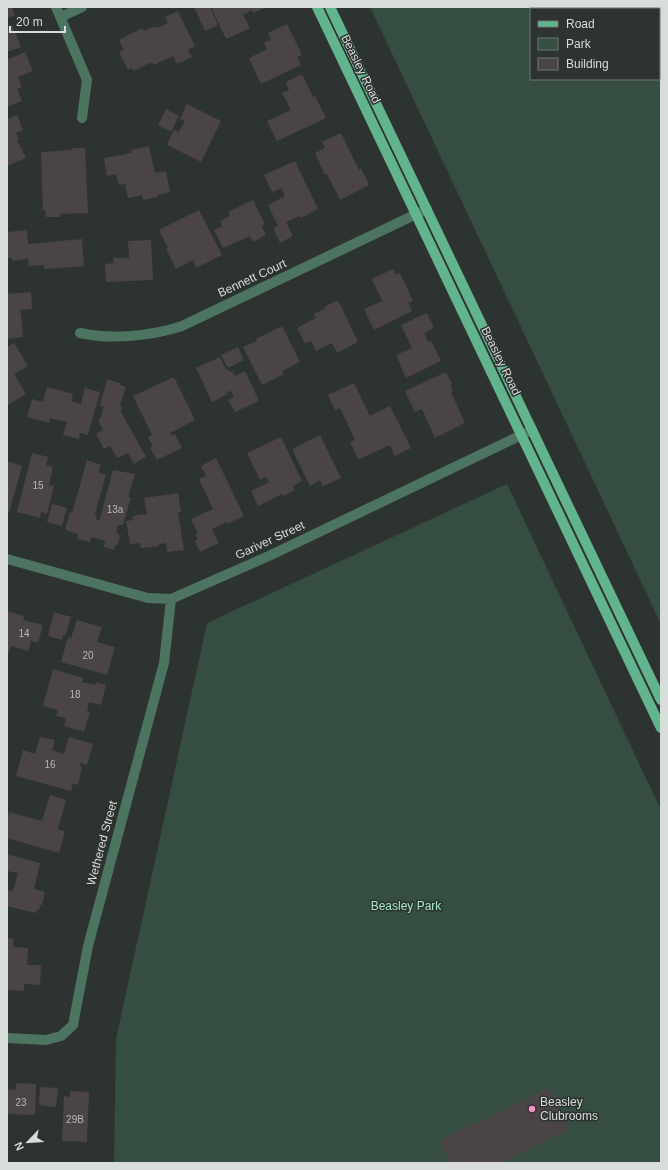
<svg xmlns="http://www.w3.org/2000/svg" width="668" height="1170" font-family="Helvetica,sans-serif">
<rect width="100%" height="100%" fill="#2d3330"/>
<path fill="#364d42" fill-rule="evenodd" d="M370 7H661V624ZM531 9H659V79H531Z
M507 484 661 810V1163H114L116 1039 207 623Z"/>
<path fill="#4b4447" d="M7 7H12L15 15 7 18Z
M194 7H210L218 25 205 31Z
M211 7H267L253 13 252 10 243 15 250 28 226 39Z
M178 11 195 46 188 50 192 57 177 64 173 56 154 65 152 62 133 71 132 68 128 70 119 52 124 50 119 40 142 28 144 31 156 26 157 28 168 23 165 17Z
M287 24 302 55 297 57 301 65 261 84 249 58 267 49 264 43 271 40 268 33Z
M12 25 21 47 7 52V26Z
M25 52 33 71 18 77 22 87 17 89 22 101 7 107V60Z
M302 74 313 97 315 96 326 118 277 141 267 121 291 110 282 93 289 90 286 82Z
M187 104 221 121 201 162 167 145 174 130 179 132 185 121 180 119Z
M166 109 179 116 171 132 158 125Z
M17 115 23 130 16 133 19 140H17L26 158 7 166V119Z
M341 133 359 170 361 168 369 185 340 200 327 174 325 175 315 153 325 148 322 142Z
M149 146 155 173 166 171 170 192 158 195V197L143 200 142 195 128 198 125 184 119 185 116 174 107 176 104 158 131 153V150Z
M72 148H85L88 213 60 214V217H46L45 210H43L41 152 73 150Z
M295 161 318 209 301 218 300 216 286 222 293 236 280 243 273 228 278 226 268 205 285 196 281 188 272 192 264 175Z
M253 200 265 224 262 226 266 235 253 242 250 236 223 248 214 230 222 226 220 221 230 216 228 212Z
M199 210 222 255 196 268 193 260 176 269 166 249 168 248 159 230Z
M27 230 28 244 82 239 84 266 44 269V265L29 266 28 259 12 261V258H7V232Z
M151 240 153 280 106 282 105 264 114 263 113 258H129L128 241Z
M393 269 396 275 400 273 413 301 408 303 412 311 374 330 364 309 382 301 372 279Z
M31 292 32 309 20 310V313H21L23 337 7 339V294Z
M338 300 358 342 337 353 332 343 316 351 311 341 305 343 297 328 316 318 314 314 326 308 324 307Z
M427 313 434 328 424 333 428 342 431 341 441 361 406 378 396 355 412 348 401 325Z
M282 326 300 362 282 371 284 374 262 385 243 347 257 341 256 339Z
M14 343 28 366 14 374 26 394 8 405 7 347Z
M238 347 244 360 228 368 221 355Z
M220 357 226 370 228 369 230 372 232 371 235 376 245 371 259 401 235 412 228 400 234 397 231 391 227 392 228 394 212 402 196 368Z
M446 372 452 384 450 385 453 391 451 392 465 423 435 438 422 409 415 412 405 391Z
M174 377 195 420 170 433 171 436 175 434 182 448 157 460 150 448 153 446 148 437 152 435 133 396Z
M107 379 120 383V385L126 387 120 406 122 407 121 412 146 457 134 464 128 453 117 458 110 446 104 449 96 434 103 430 98 420 100 419 104 407 100 406Z
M354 383 370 416 390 406 411 448 395 456 390 445 358 460 350 442 355 440 340 408 335 410 328 395Z
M47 387 73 394 71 401 81 404 85 388 100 392 88 435 80 433 79 439 63 435 67 422 50 418 49 423 27 417 32 399 43 402Z
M320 435 341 478 323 486 320 480 310 486 292 449Z
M281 437 302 481 293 486 295 490 283 496 282 494 258 506 251 491 269 482 266 476 260 480 247 453Z
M32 453 48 457 46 465 53 467 49 485 54 486 47 514 41 512 40 518 17 512Z
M216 458 244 516 227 524 226 522 212 529 219 543 200 552 195 541 198 539 195 535 198 533 191 519 213 509 199 479 206 476 201 466Z
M87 460 101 465 98 472 106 475 95 514 97 517 96 520 99 521 113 470 135 474 128 497H131L123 525H118L116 532 118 533V535L120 536 117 546 115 545 114 550 104 547 105 541 92 537 90 542 77 539 78 534 65 530 70 512 72 513Z
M7 461 22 466 9 513H7Z
M178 493 181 512H178L184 550 167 552 166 543 159 544V546L141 548 140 543 130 544 126 521 133 520 132 516 147 514 144 498Z
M52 504 67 508 62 526 47 522Z
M7 611 24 616 23 620 43 625 38 643 31 641 28 651 11 646 7 658Z
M54 612 71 617 65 636 63 635 62 640 48 636Z
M77 620 102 627 97 642 115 647 107 675 61 662 68 637 71 638Z
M53 669 83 678 82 682 95 685 96 682 106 685 101 705 89 702 87 711 90 712 84 732 64 726 66 718 56 716 58 710 43 706Z
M40 737 55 740 52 750 64 754 69 737 93 744 87 765 80 763 79 766H82L78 785 73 783 71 791 16 776 23 750 35 754Z
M50 795 66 800 58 829 65 831 59 853 7 838V820L9 812 42 821Z
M7 854 40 863 34 889 45 892 42 905H40L39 910 37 909 36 913 7 906V890L13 891 18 873 7 871Z
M7 938 14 939 13 947 28 948 27 965H41L40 985 24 984V991L7 990Z
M16 1083 36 1084 35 1115 7 1114V1089L16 1090Z
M40 1087 58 1088 56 1107 39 1105Z
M550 1088 569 1130 500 1163H450L440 1140Z
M70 1091 89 1092 87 1142 62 1141 64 1096 70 1097Z"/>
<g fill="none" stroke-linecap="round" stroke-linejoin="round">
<path stroke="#4d7361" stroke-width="10" d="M56 7 87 80 82 118
M61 17 82 7
M80 333C111 340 152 336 182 326L427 209
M7 559 148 598 171 599 271 555 532 430
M7 1038 46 1040 61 1036 73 1025 88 946 164 663 171 599"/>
<path stroke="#62b48f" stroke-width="10" d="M317 7 661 728
M330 7 661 700"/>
</g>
<circle fill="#fa8fc7" stroke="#2d3330" stroke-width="1.5" cx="532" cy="1109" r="4"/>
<g text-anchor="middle" stroke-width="3" stroke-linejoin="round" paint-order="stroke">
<g font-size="10" fill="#b5b6b5">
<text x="38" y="489">15</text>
<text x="115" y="513">13a</text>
<text x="24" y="637">14</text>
<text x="88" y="659">20</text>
<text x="75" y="698">18</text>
<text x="50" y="768">16</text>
<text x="21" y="1106">23</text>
<text x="75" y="1123">29B</text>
</g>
<g font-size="12" fill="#d8dcda" stroke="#2d3330">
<text transform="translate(361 69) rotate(64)" y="4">Beasley Road</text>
<text transform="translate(252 278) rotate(-25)" y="4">Bennett Court</text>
<text transform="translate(501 361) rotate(64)" y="4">Beasley Road</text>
<text transform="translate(270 540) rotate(-25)" y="4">Gariver Street</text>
<text transform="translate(102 843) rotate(-75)" y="4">Wethered Street</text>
</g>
<g font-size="12" fill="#a3eac8" stroke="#2d3330">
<text x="406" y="910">Beasley Park</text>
</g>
<g font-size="12" fill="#d8dcda" stroke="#2d3330" text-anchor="start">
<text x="540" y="1106">Beasley<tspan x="540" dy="14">Clubrooms</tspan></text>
</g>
</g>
<rect width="668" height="1170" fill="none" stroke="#d8dcda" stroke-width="16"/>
<rect x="530" y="8" width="130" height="72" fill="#2d3330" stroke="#717774"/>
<rect x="538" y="21" width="20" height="6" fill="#62b48f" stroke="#717774"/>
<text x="566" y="28" font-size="12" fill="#d8dcda">Road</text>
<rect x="538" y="38" width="20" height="12" fill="#364d42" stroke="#717774"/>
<text x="566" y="48" font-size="12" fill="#d8dcda">Park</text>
<rect x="538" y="58" width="20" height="12" fill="#4b4447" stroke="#717774"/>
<text x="566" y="68" font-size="12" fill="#d8dcda">Building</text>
<g transform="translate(28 1142) rotate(245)" stroke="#2d3330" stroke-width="3" paint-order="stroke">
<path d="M0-3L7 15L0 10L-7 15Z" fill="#d8dcda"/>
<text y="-6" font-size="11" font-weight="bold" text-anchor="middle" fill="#d8dcda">N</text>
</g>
<path d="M10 26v6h55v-6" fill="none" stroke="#d8dcda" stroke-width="2"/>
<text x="16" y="26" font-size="12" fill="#d8dcda" stroke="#2d3330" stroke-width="3" paint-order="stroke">20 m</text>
</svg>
